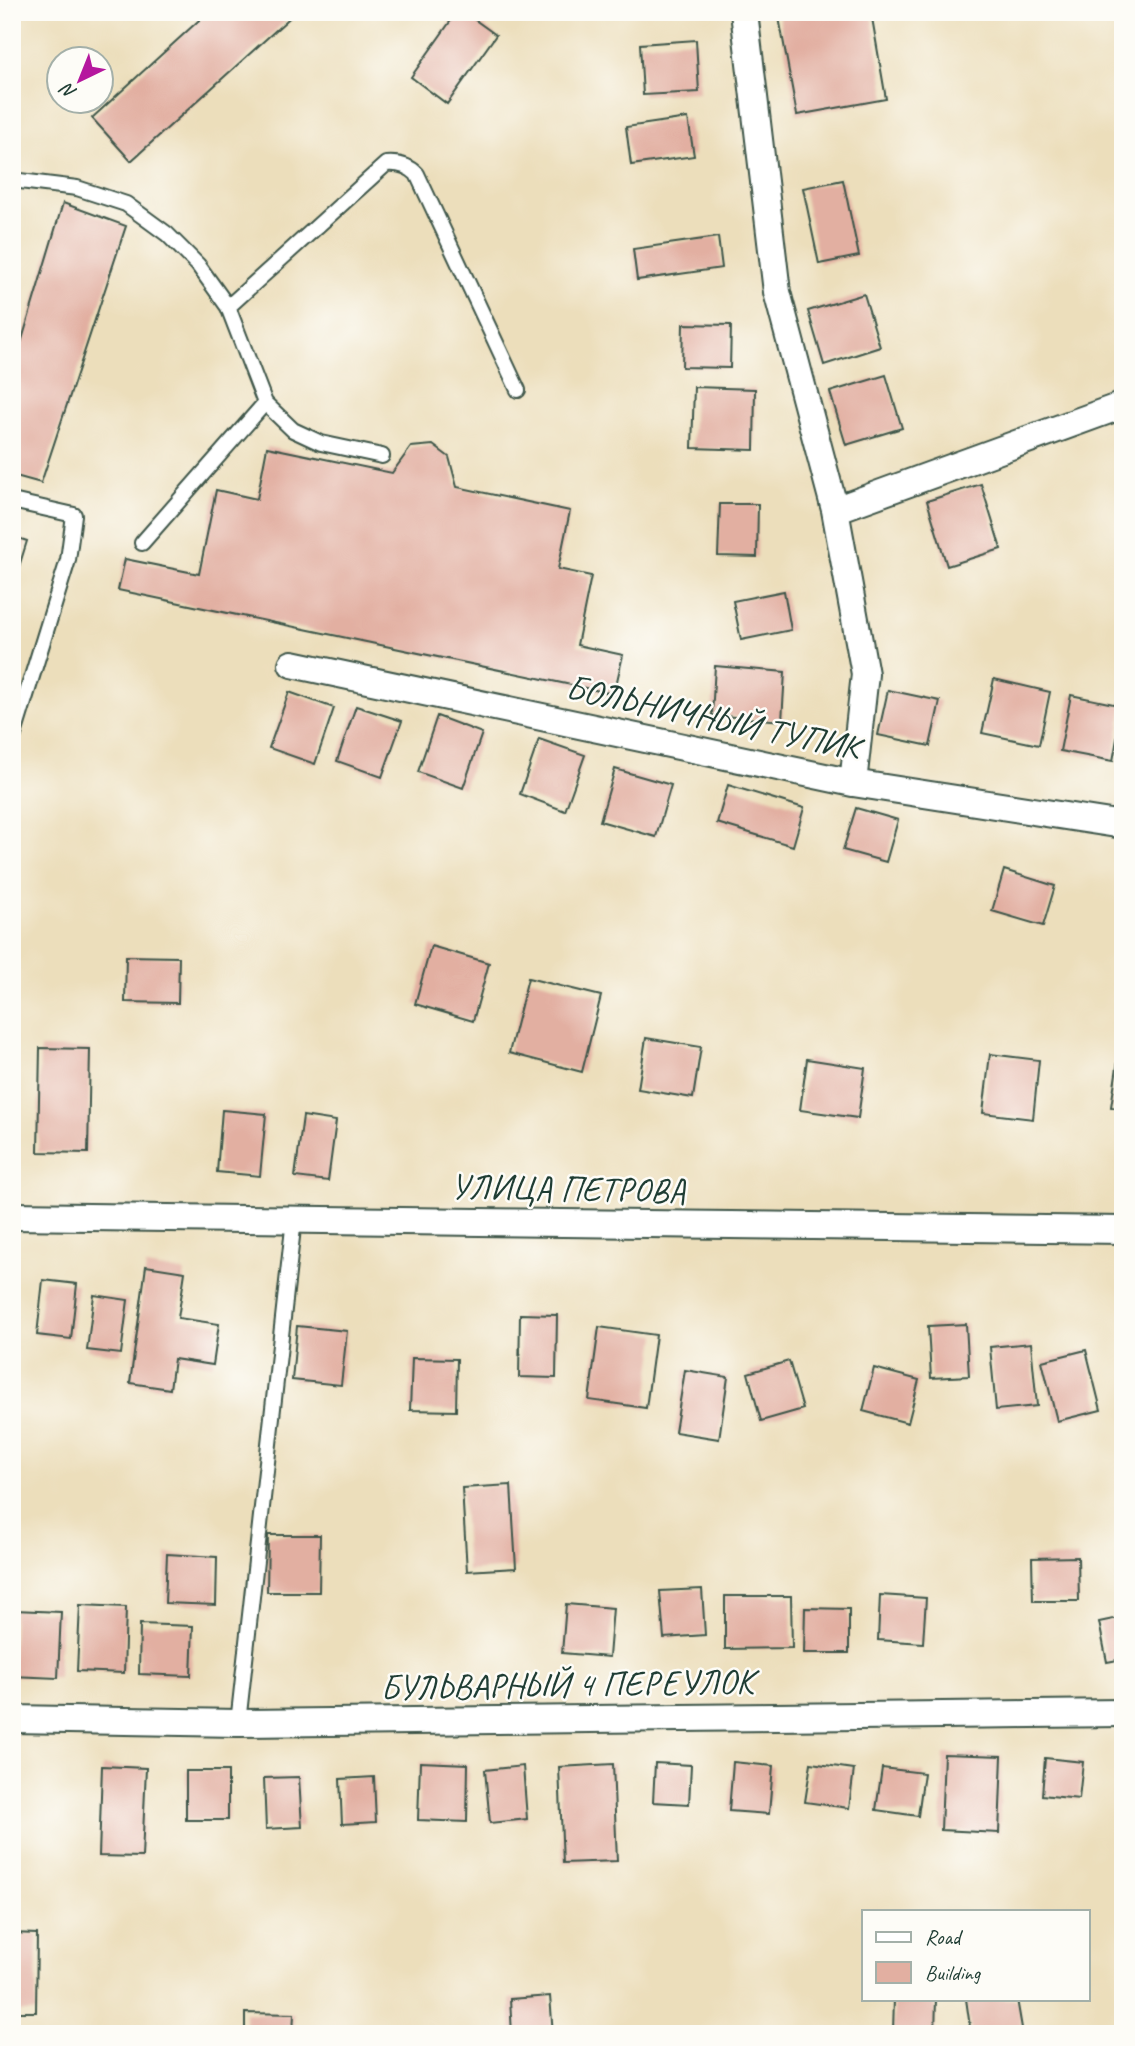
<svg xmlns="http://www.w3.org/2000/svg" width="1135" height="2046" font-family="Caveat,sans-serif">
<rect width="100%" height="100%" fill="#fdfcf7"/>
<filter id="ink" filterUnits="userSpaceOnUse"><feTurbulence type="fractalNoise" baseFrequency=".0143" numOctaves="2"/><feDisplacementMap in="SourceGraphic" scale="14" xChannelSelector="R" yChannelSelector="G"/><feConvolveMatrix kernelMatrix="1 2 1 2 8 2 1 2 1" color-interpolation-filters="sRGB"/></filter>
<filter id="wash" filterUnits="userSpaceOnUse"><feTurbulence type="fractalNoise" baseFrequency=".00686" numOctaves="4" result="noise"/><feDisplacementMap in="SourceGraphic" scale="28" xChannelSelector="R" yChannelSelector="G"/><feGaussianBlur stdDeviation="1.57" result="paint"/><feColorMatrix in="noise" values="0 0 0 0 0 0 0 0 0 0 0 0 0 0 0 0 0 1.4 0 .05"/><feComposite in="paint" operator="in"/></filter>
<g filter="url(#wash)">
<rect width="100%" height="100%" fill="#ecdebb"/>
<g id="blocks">
<path fill="#e2afa1" d="M208 12H296L131 161 92 118Z
M457 12H464L496 35 447 104 411 77Z
M778 12H871L886 99 797 115Z
M696 40 699 92 643 95 640 44Z
M688 118 694 156 631 165 626 127Z
M843 180 859 256 819 264 803 188Z
M63 203 126 226 41 483 12 475V373Z
M718 237 722 268 637 280 633 249Z
M864 294 880 347 824 365 808 311Z
M683 324 731 325 730 368 682 367Z
M886 375 902 428 846 445 830 392Z
M694 387 755 389 754 450 692 448Z
M433 445 449 457 457 487 570 511 558 569 591 576 577 645 623 655 614 694 118 590 125 559 199 574 216 490 257 499 267 447 392 473 411 447Z
M981 484 1001 549 947 566 927 501Z
M720 504H758L757 557 718 556Z
M12 536 27 541 13 586H12Z
M784 591 791 630 741 640 733 601Z
M715 666 785 672 782 721 712 715Z
M994 679 1050 692 1039 745 982 733Z
M888 690 940 701 930 746 878 735Z
M289 692 334 708 315 764 269 748Z
M1071 695 1123 706 1113 761 1060 751Z
M356 706 402 721 382 777 337 761Z
M437 716 482 733 463 788 418 772Z
M539 739 585 755 565 811 520 794Z
M615 769 671 785 656 837 600 821Z
M728 785 804 808 793 846 717 823Z
M856 808 898 820 886 862 843 850Z
M1004 870 1055 886 1043 926 992 911Z
M431 946 489 963 473 1021 415 1004Z
M126 956 179 957 178 1003 125 1002Z
M528 978 601 996 582 1072 509 1053Z
M646 1038 701 1047 693 1098 638 1089Z
M1121 1040H1123V1109L1111 1107Z
M40 1048 90 1049 88 1153 38 1152Z
M990 1054 1039 1060 1033 1119 983 1113Z
M807 1059 865 1068 858 1118 800 1110Z
M222 1110 266 1114 260 1176 217 1172Z
M303 1116 336 1121 328 1181 295 1177Z
M146 1266 185 1272 178 1318 219 1324 213 1365 174 1359 170 1389 130 1383Z
M43 1280 77 1284 71 1339 37 1335Z
M94 1295 128 1300 121 1354 87 1350Z
M520 1314 557 1315 556 1378 519 1377Z
M966 1324 969 1376 931 1378 928 1326Z
M297 1326 347 1331 341 1385 292 1380Z
M599 1327 656 1335 646 1408 589 1400Z
M1031 1343 1037 1406 996 1410 990 1347Z
M1086 1350 1101 1410 1057 1421 1042 1361Z
M412 1358 457 1359 456 1411 410 1410Z
M789 1361 803 1409 761 1421 748 1373Z
M874 1368 919 1380 908 1423 863 1411Z
M685 1370 728 1377 719 1439 675 1432Z
M511 1485 516 1568 467 1571 462 1488Z
M268 1535H320L319 1592H267Z
M167 1554 217 1557 216 1605 165 1603Z
M1078 1557 1079 1601H1033L1032 1558Z
M702 1589 705 1635 664 1638 660 1591Z
M880 1595 926 1598 923 1643 878 1640Z
M725 1596H791L792 1648 725 1649Z
M566 1604 613 1608 609 1657 562 1653Z
M80 1605 126 1607 124 1673 77 1671Z
M805 1608 849 1609V1653H804Z
M14 1610 61 1612 58 1678 12 1676Z
M1123 1617V1659L1107 1662 1099 1622Z
M140 1624 193 1626 191 1676 139 1674Z
M1117 1750H1123V1790H1117Z
M944 1754 1002 1756 999 1833 941 1830Z
M1045 1758 1083 1762 1079 1799 1042 1795Z
M420 1762 468 1764 467 1822 418 1820Z
M733 1762 773 1766 769 1814 729 1811Z
M655 1763 691 1765 689 1804 653 1802Z
M811 1763 854 1769 849 1808 805 1802Z
M613 1764 617 1861 563 1863 559 1767Z
M102 1766 146 1768 142 1857 99 1856Z
M523 1766 527 1819 490 1823 485 1770Z
M882 1768 924 1773 918 1816 876 1810Z
M186 1771H228V1820H186Z
M299 1777 302 1827 266 1829 264 1778Z
M374 1777 376 1822 342 1824 340 1779Z
M12 1933 37 1934 36 2012H12Z
M550 1996 553 2034H512L510 1999Z
M894 1999H936L935 2033 893 2031Z
M966 1999H1017L1023 2034H971Z
M245 2013 294 2014 293 2034H245Z"/>
</g>
</g>
<g filter="url(#ink)">
<use href="#blocks" fill-opacity="0" stroke="#3e5548" stroke-width="2"/>
<g fill="none" stroke-linecap="round" stroke-linejoin="round">
<g stroke="#3e5548" stroke-width="18">
<path id="lane" d="M12 180 77 188 126 204 167 234 198 265 228 307
M265 403 293 430 321 443 382 456
M12 501 74 515 68 560 12 741
M142 543 265 403 228 307 386 164C398 163 408 165 417 174L518 390
M238 1723 294 1219"/>
</g>
<g stroke="#3e5548" stroke-width="30">
<path id="street" d="M744 12 777 292 835 510 865 674 853 783
M835 510 1123 405
M292 664 853 783 1123 825
M12 1216 1123 1230
M12 1719 238 1723 1123 1713"/>
</g>
<use href="#lane" stroke="#fff" stroke-width="14"/>
<use href="#street" stroke="#fff" stroke-width="26"/>
</g>
</g>
<g text-anchor="middle" stroke-width="5" stroke-linejoin="round" paint-order="stroke">
<g font-size="35" fill="#1f3d34" stroke="#fdfcf7">
<text transform="translate(713 717) rotate(12)" y="12">БОЛЬНИЧНЫЙ ТУПИК</text>
<text transform="translate(568 1188) rotate(1)" y="12">УЛИЦА ПЕТРОВА</text>
<text transform="translate(567 1684) rotate(-1)" y="12">БУЛЬВАРНЫЙ 4 ПЕРЕУЛОК</text>
</g>
</g>
<rect width="1135" height="2046" fill="none" stroke="#fdfcf7" stroke-width="42"/>
<rect x="862" y="1910" width="228" height="91" fill="#fdfcf7" stroke="#a4b0a9" stroke-width="2"/>
<rect x="876" y="1932" width="35" height="10" fill="#ffffff" stroke="#a4b0a9" stroke-width="2"/>
<text x="925" y="1944" font-size="21" fill="#1f3d34">Road</text>
<rect x="876" y="1962" width="35" height="21" fill="#e2afa1" stroke="#a4b0a9" stroke-width="2"/>
<text x="925" y="1980" font-size="21" fill="#1f3d34">Building</text>
<g transform="translate(80 80) rotate(223)"><circle r="33" fill="#fdfcf7" stroke="#a4b0a9" stroke-width="2"/>
<path d="M0-5L12 26L0 18L-12 26Z" fill="#b5179e"/>
<text y="-10" font-size="19" font-weight="bold" text-anchor="middle" fill="#1f3d34">N</text>
</g>
</svg>
